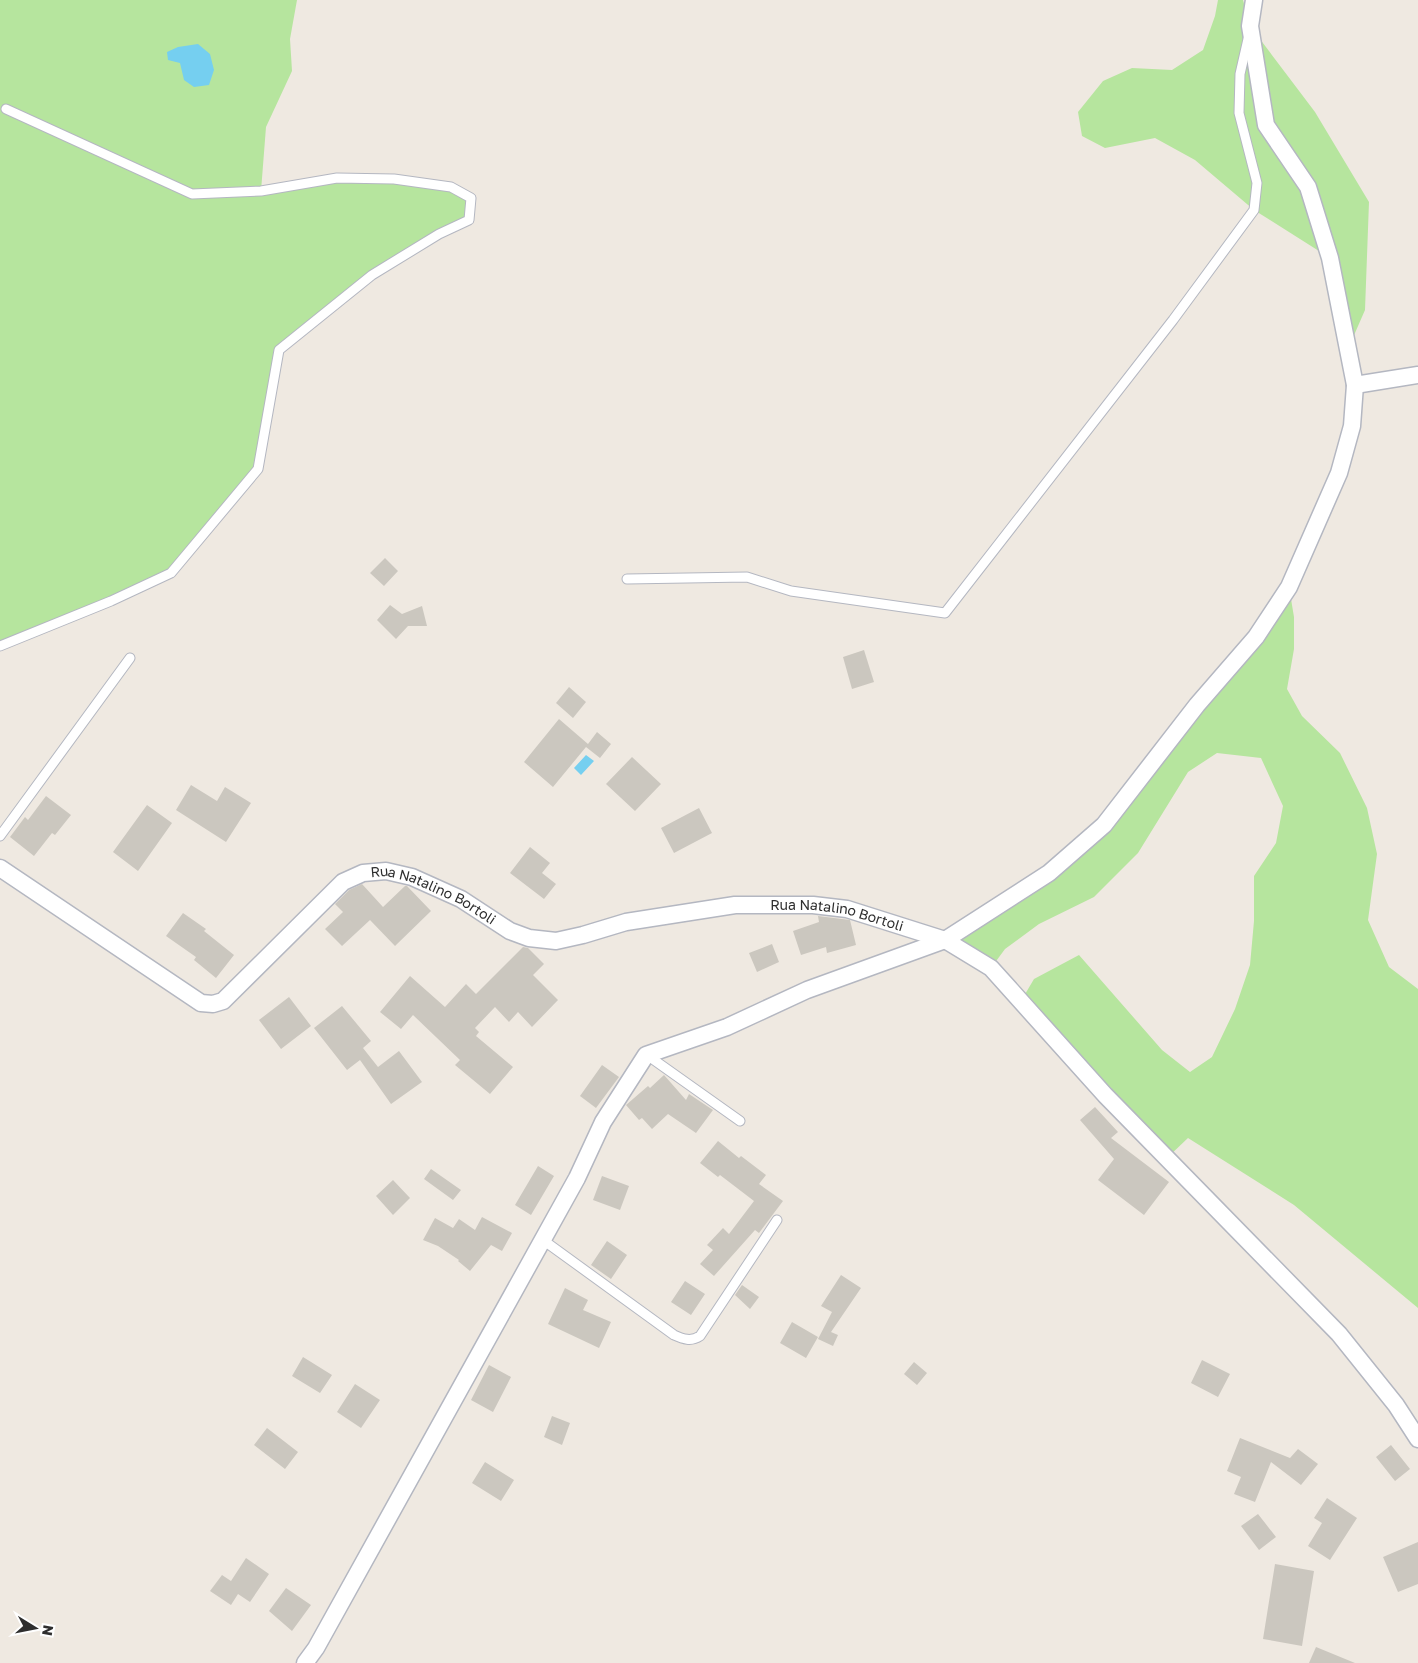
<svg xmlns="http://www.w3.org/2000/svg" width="1418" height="1663" font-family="'Golos Text',sans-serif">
<rect width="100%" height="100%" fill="#efe9e1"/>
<path fill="#b6e59e" d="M0 0H297L290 39 292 71 266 127 261 191 337 178 451 187 471 198 469 220 372 275 279 350 258 469 171 573 0 646Z
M1218 0H1243L1250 26 1315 112 1369 202 1365 310 1348 349 1330 258 1254 210 1195 160 1155 138 1105 148 1082 136 1078 112 1103 81 1132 68 1172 70 1203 50 1215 16Z
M1289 587 1294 617V649L1287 689 1302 716 1340 753 1367 808 1377 854 1368 920 1389 967 1418 989V1308L1294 1205 1188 1138 1167 1158 1021 1001 1034 979 1079 955 1162 1050 1190 1072 1212 1057 1235 1009 1250 965 1254 921V876L1276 843 1283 806 1261 758 1217 753 1188 772 1138 853 1094 897 1039 924 1005 949 991 968 945 940 1104 825Z"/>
<path fill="#75cff0" d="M198 44 210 54 214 70 209 85 194 87 184 80 180 63 168 60 167 52 178 47Z
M586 755 594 761 581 775 574 768Z"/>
<path fill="#cbc7bf" d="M385 558 398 571 384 586 370 573Z
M390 605 402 614 422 606 427 626H408L396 639 377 620Z
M864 650 874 682 852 689 843 657Z
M569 687 586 702 573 718 556 703Z
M559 719 588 744 597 732 611 744 600 758 586 747 553 787 524 762Z
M632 757 661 784 635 811 606 784Z
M191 785 217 801 225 787 251 803 226 842 176 810Z
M46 796 71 815 55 835 52 833 34 856 10 837 25 817 28 820Z
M147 805 172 823 138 871 113 852Z
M699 808 712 833 674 853 661 828Z
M530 847 550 863 542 873 556 884 544 899 510 873Z
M362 884 383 907 405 886H407L431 911 395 946 370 920 342 946 325 929 343 912 335 904 349 890Z
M183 913 206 929 204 931 234 955 216 978 194 960 196 957 166 936Z
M818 916 850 920 856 945 827 953 826 947 801 955 793 931 819 922Z
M772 944 779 962 757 972 749 953Z
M523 947 528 948 544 964 533 975 558 1000 532 1027 518 1012 509 1022 495 1007 475 1028 479 1032 476 1036 513 1067 490 1094 455 1065 460 1060 413 1015 401 1029 380 1012 410 976 445 1007 466 984 476 994Z
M289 997 311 1026 281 1049 259 1020Z
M342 1006 371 1041 363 1048 378 1067 399 1051 422 1082 391 1104 360 1060 347 1070 314 1028Z
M602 1065 619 1077 596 1108 580 1096Z
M664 1075 686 1100 689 1094 713 1110 696 1133 668 1114 652 1129 642 1118 639 1120 626 1105 648 1086 650 1088Z
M1095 1107 1118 1132 1111 1138 1169 1182 1144 1215 1098 1180 1114 1159 1080 1120Z
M718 1141 739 1158 741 1156 766 1175 759 1184 783 1201 759 1233 755 1230 714 1276 700 1264 713 1250 707 1245 723 1228 729 1234 754 1201 720 1175 718 1177 700 1163Z
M538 1166 554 1176 531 1215 515 1205Z
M431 1169 461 1190 453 1200 424 1179Z
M602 1176 629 1186 620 1210 593 1200Z
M393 1180 410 1198 393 1215 376 1196Z
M482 1217 512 1233 502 1251 491 1245 470 1271 458 1261 459 1260 438 1246 423 1240 435 1218 453 1228 459 1219 475 1230Z
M607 1241 627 1255 611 1279 591 1265Z
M841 1275 861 1288 831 1332 838 1335 833 1346 818 1339 832 1312 821 1306Z
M685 1281 705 1294 691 1315 671 1302Z
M742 1285 759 1297 750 1309 735 1295Z
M565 1288 588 1300 583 1310 611 1322 599 1348 548 1324Z
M792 1322 818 1337 806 1358 780 1343Z
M303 1357 332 1375 320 1393 292 1376Z
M1202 1360 1230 1374 1218 1397 1191 1383Z
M914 1362 927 1373 917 1385 904 1374Z
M489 1365 511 1377 493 1412 471 1400Z
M355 1384 380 1400 361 1428 337 1412Z
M552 1416 570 1423 562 1445 544 1437Z
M267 1428 298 1452 285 1469 254 1445Z
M1240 1438 1290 1458 1298 1449 1318 1464 1301 1485 1271 1462 1255 1502 1234 1494 1241 1477 1227 1471Z
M1391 1445 1410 1469 1395 1481 1376 1457Z
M485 1462 514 1480 501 1501 472 1483Z
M1327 1498 1357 1518 1330 1560 1308 1546 1322 1523 1314 1518Z
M1258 1514 1276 1537 1259 1550 1241 1526Z
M1418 1542V1584L1398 1592 1383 1557Z
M246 1558 269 1574 250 1602 238 1594 231 1605 210 1591 222 1575 231 1581Z
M1275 1564 1314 1571 1302 1646 1263 1639Z
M286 1588 311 1605 292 1631 269 1611Z
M1316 1647 1355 1663H1309Z"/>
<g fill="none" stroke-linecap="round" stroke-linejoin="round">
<g stroke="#b4b7c1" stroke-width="11">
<path id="service" d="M627 579 747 577 791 591 945 613 1173 320 1254 210 1257 183 1239 113 1240 74 1248 39
M0 646 111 601 171 573 258 469 279 350 372 275 439 234 469 220 471 198 451 187 394 179 337 178 261 191 192 194 6 109
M0 836 130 658
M647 1055 740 1121
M543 1240 674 1335C683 1339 691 1342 700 1336L777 1220"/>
</g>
<g stroke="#b4b7c1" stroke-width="19">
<g id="minor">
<path d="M1355 385 1418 375"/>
<path id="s1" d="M0 868 201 1003 213 1004 223 1001 343 882 363 873 386 871 412 877 461 899 510 931 529 938 556 941 583 935 626 922 735 905H813L847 909 945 940 991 968 1105 1095 1339 1334 1396 1405 1418 1439"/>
<path d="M305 1663 316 1648 577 1178 603 1122 646 1055 727 1027 807 990 945 940 1049 873 1104 825 1197 705 1256 637 1289 587 1339 473 1352 426 1355 385 1330 258 1308 187 1266 125 1250 26 1254 0"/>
</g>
</g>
<use href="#service" stroke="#fff" stroke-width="9"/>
<use href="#minor" stroke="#fff" stroke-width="16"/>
</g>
<g text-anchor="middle" stroke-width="4" stroke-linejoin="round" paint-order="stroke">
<g font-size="14" fill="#2e2e2e" stroke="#fff">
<text dy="5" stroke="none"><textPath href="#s1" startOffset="531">Rua Natalino Bortoli</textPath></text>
<text dy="5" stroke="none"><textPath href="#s1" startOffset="951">Rua Natalino Bortoli</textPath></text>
</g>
</g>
<g transform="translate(35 1628) rotate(100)" stroke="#ffffff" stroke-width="4" paint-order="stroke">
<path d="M0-4L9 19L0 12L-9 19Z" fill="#2e2e2e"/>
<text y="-8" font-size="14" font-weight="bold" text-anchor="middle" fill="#2e2e2e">N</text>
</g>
</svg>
